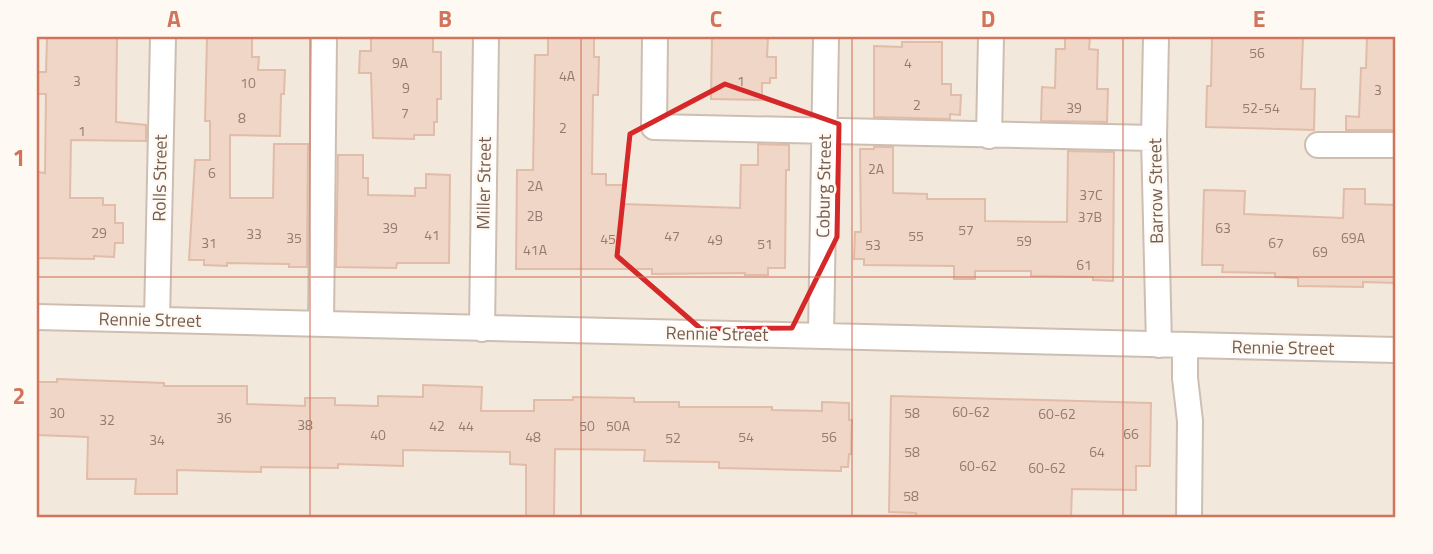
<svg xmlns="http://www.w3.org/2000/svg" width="1433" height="554" font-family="'Titillium Web',sans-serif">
<rect width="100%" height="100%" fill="#fcf6ed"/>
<path fill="#f3e8dc" d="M37 37H1396V517H37Z"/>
<path fill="#efd6c6" stroke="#e1bca8" stroke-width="2" d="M47 37H117L116 122 146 125V141L71 140 70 198H103V205H115V223H123V243H115L114 257 94 256V259L37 258V172L45 173 46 94H38V72H46Z
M207 37H252V57H259L258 70H285L284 94H281L280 136 230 135V198H273L274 144H308L307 267H289V264L227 263V266L204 265V260H189L195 160H210V121H205Z
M371 37H433V52H441V99H437V122H434V135H414V139L373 138 371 73H359L360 51H371Z
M548 37H594V57H599L598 95H593L592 174H606V185H623V204L740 208 741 165H758V144L789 145V170H786L785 268H768V275H745V273L652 274V269H516L517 170H533L535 55H548Z
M712 37H768L767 57H776V78H770V83H762V100L711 99Z
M1065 37H1090L1089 49 1098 50 1097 89H1108L1107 122 1041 121 1042 87 1055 88 1056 49H1065Z
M1212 37H1303L1301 89H1315L1314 130 1206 127 1207 86H1211Z
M1367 37H1396V130H1346V116L1359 117 1361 68H1366Z
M902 42H942V84H951V95H961L960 115 950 114V119L874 117V46L902 47Z
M874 147H893V193L927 194V199H985V221L1067 222 1068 151 1114 152 1113 281 1093 280V277L1031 276V271H975V279H954V266L864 265V259H854L855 232H861L860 149H874Z
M338 155H363V178H368V195L415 196V188H426V174L450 175 449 263H397L396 268 336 267Z
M1344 189H1365V204L1396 205V283L1363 282V287L1298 286V278L1275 277V273L1222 272 1223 265H1202L1204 190 1245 191 1244 214 1343 218Z
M57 379 164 383V386H247V404L305 406V398H335V405L378 406V396L423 397V385L482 387 481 411H534V400H573V397L634 398V402H679V407H772V410L822 411V402L849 403V420H852L851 454H849L848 467H841V471L719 468V462L644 461 645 450 555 449 554 517H526V465L510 464V452L403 450V466L338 464V468L261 467V472L177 470V494H135L136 479H87L88 437 37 435V382H57Z
M891 396 1151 403 1150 466H1136V490L1072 489 1071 517H916V513L889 512Z"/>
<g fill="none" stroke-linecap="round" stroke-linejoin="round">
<g stroke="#cebeb2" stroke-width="28">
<path id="minor" d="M655 37 654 127 1154 138
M1156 37 1154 138 1159 345
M989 136 991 37
M1318 145H1396
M37 317 1396 350
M157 320 163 37
M321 324 324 37
M482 329 486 37
M821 336 826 37
M1185 346V378L1190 421 1189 517"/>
</g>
<use href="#minor" stroke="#fff" stroke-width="24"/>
</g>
<path fill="none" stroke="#d62828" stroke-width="5" stroke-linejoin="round" d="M725 84 839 124 837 237 792 328 701 329 617 256 630 134Z"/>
<path fill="none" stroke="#d2735b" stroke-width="2" stroke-opacity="0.55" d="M310 37V517M581 37V517M852 37V517M1123 37V517M37 277H1396"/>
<g text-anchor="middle" stroke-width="5" stroke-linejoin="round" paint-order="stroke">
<g font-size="14" fill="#947b6e">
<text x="1257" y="58">56</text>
<text x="400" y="68">9A</text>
<text x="908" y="68">4</text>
<text x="567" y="81">4A</text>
<text x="77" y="86">3</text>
<text x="741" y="86">1</text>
<text x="248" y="88">10</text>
<text x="406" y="93">9</text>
<text x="1378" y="95">3</text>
<text x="917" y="110">2</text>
<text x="1074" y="113">39</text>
<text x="1261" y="113">52-54</text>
<text x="405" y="118">7</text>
<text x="242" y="123">8</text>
<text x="563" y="133">2</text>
<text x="82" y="136">1</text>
<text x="876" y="174">2A</text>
<text x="212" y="178">6</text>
<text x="535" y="191">2A</text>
<text x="1091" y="200">37C</text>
<text x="535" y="221">2B</text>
<text x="1090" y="222">37B</text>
<text x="390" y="233">39</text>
<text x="1223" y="233">63</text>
<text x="966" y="235">57</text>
<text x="99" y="238">29</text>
<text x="254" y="239">33</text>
<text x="432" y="240">41</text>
<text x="672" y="241">47</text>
<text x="916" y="241">55</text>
<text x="294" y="243">35</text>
<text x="1353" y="243">69A</text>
<text x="608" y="244">45</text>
<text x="715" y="245">49</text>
<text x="1024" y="246">59</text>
<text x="209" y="248">31</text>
<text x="1276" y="248">67</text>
<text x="765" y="249">51</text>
<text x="873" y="250">53</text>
<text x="535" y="255">41A</text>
<text x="1320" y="257">69</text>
<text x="1084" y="270">61</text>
<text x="971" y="417">60-62</text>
<text x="57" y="418">30</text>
<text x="912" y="418">58</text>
<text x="1057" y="419">60-62</text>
<text x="224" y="423">36</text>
<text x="107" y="425">32</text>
<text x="305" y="430">38</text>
<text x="437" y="431">42</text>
<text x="466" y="431">44</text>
<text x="587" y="431">50</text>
<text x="618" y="431">50A</text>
<text x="1131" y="439">66</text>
<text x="378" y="440">40</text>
<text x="533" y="442">48</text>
<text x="746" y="442">54</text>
<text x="829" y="442">56</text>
<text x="673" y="443">52</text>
<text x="157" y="445">34</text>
<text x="912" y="457">58</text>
<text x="1097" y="457">64</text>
<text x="978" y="471">60-62</text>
<text x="1047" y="473">60-62</text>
<text x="911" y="501">58</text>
</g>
<g font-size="18" fill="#765d50" stroke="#fefaf3">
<text transform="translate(160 178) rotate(-89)" y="6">Rolls Street</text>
<text transform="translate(484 183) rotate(-89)" y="6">Miller Street</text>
<text transform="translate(824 186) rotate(-89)" y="6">Coburg Street</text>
<text transform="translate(1156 191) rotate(-91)" y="6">Barrow Street</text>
<text transform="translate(150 320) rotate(1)" y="6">Rennie Street</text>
<text transform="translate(717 334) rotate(1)" y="6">Rennie Street</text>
<text transform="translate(1283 348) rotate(1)" y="6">Rennie Street</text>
</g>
</g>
<rect width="1433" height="554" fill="none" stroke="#fefaf3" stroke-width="77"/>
<rect x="38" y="38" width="1356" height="478" fill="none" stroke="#d2735b" stroke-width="2.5"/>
<g font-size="23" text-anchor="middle" font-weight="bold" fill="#d2735b">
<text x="174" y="27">A</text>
<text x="445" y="27">B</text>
<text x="716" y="27">C</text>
<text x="988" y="27">D</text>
<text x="1259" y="27">E</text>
<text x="19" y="166">1</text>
<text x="19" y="404">2</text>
</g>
</svg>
